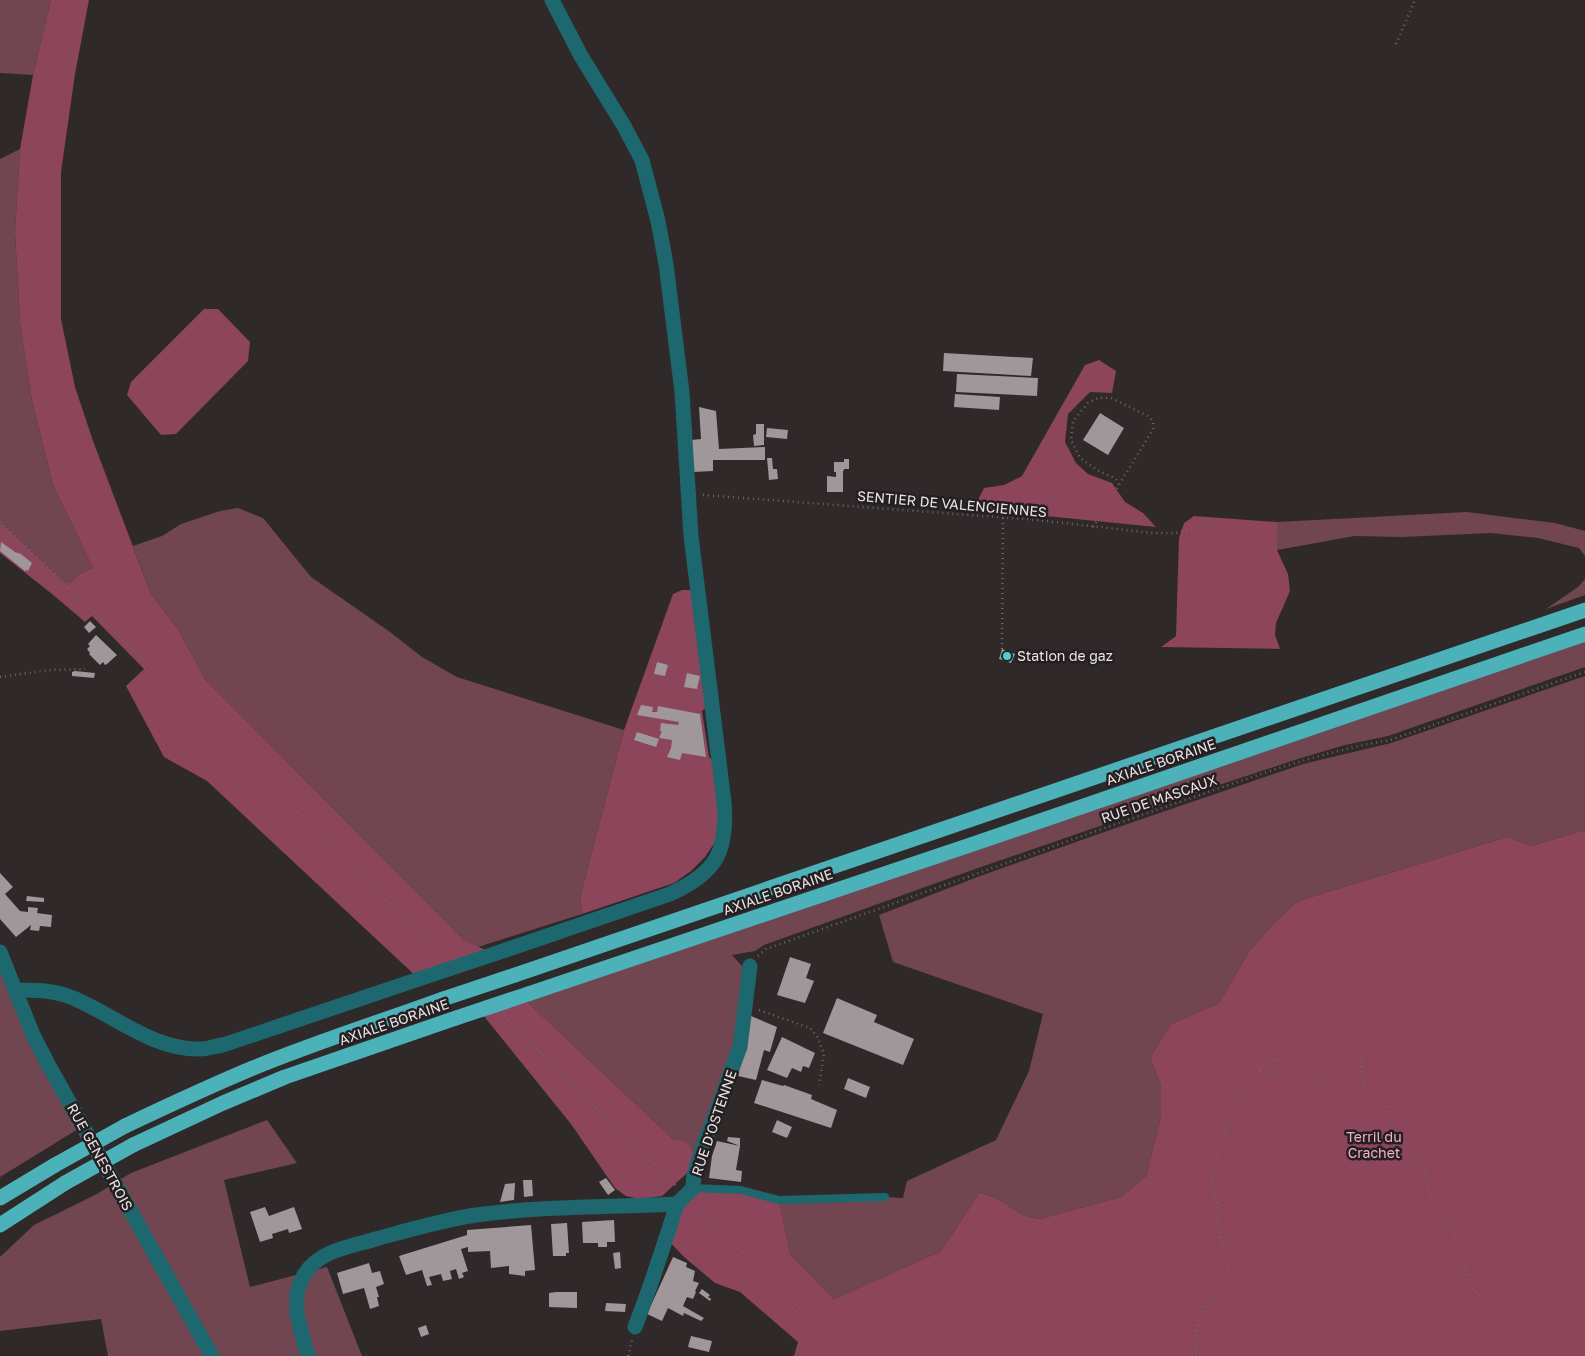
<svg xmlns="http://www.w3.org/2000/svg" width="1585" height="1356" font-family="'Golos Text',sans-serif">
<rect width="100%" height="100%" fill="#2f292a"/>
<path fill="#714651" d="M0 0H51L33 75 0 73Z
M20 149 15 233 20 323 32 401 53 485 93 568 81 573 67 585 0 522V159Z
M238 508 263 518 311 577 390 632 422 657 457 677 624 730 580 897 582 914 478 947 464 940 205 679 178 629 151 594 133 546 162 536 181 524 220 511Z
M1467 512 1555 523 1585 531V556L1579 548 1538 538 1491 533 1402 537 1355 536 1277 550V522Z
M1585 579V595L1546 609 1578 587Z
M1585 634V667L1388 736 1345 745 1301 758 1204 790 978 868 764 945 755 951 732 955 742 966 741 1003 744 1025 693 1164 684 1141 673 1139 521 996Z
M1585 676V832L1581 831 1532 846 1507 837 1298 901 1275 922 1250 950 1219 1003 1171 1024 1150 1058 1161 1086V1116L1146 1176 1121 1197 1039 1219 1022 1215 1002 1201 980 1192 941 1251 834 1299 790 1254 779 1200 885 1197 903 1198 907 1181 996 1140 1029 1071 1043 1014 893 962 879 915 980 876 1107 831 1303 764 1391 743Z
M0 952 83 1126 0 1177Z
M267 1120 297 1163 224 1180 250 1287 327 1267 362 1356H108L101 1319 0 1331V1257L34 1225 97 1194 131 1173Z"/>
<path fill="#8c455a" d="M51 0H89L75 74 61 172V319L75 387 93 441 151 594 178 629 205 679 464 940 494 954 419 979 207 781 164 757 126 686 144 669 92 616 85 622 52 594 0 553V522L67 585 81 573 93 568 53 485 32 401 20 323 15 233 20 149 33 75Z
M204 309H218L250 342 248 361 176 434 161 435 127 395 131 382Z
M1099 360 1116 371 1112 393 1090 392 1068 414 1065 442 1076 463 1088 474 1112 483 1125 502 1143 513 1156 527 987 510 977 502 984 488 1004 485 1022 476 1085 365Z
M1194 516 1277 522V550L1288 574 1290 591 1276 623 1275 635 1280 649 1161 647 1176 636 1179 538 1184 523Z
M682 590H693L708 706 702 711 709 757 716 765 721 827 717 839 705 857 691 871 674 883 582 914 580 897 624 730 673 594Z
M1581 831 1585 832V1356H794L798 1342 740 1292 715 1283 684 1257 666 1238 693 1188 741 1190 779 1200 790 1254 834 1299 941 1251 980 1192 1002 1201 1022 1215 1039 1219 1121 1197 1146 1176 1161 1116V1086L1150 1058 1171 1024 1219 1003 1250 950 1275 922 1298 901 1507 837 1532 846Z
M521 996 673 1139 684 1141 689 1145 693 1154V1164L686 1174 662 1196 639 1199 626 1196 615 1188 571 1124 479 1010Z"/>
<path fill="#9f9799" d="M944 353 1033 358 1031 376 943 371Z
M957 374 1038 378 1037 396 956 392Z
M955 394 1000 397 999 410 954 407Z
M699 407 716 411 719 449 765 447V460H713V471L693 472 691 440 701 439Z
M1100 413 1124 428 1108 455 1083 440Z
M756 424H764V445L754 446 753 435 756 434Z
M767 428 788 430 787 439 766 437Z
M767 458H772L773 469H777L778 479 769 480Z
M844 459H849V469H844L843 472V492H827V476L836 477V472H834V462H844Z
M1 542 15 552 21 554 32 563 28 571 27 570 25 571 0 551Z
M90 621 96 627 89 633 84 627Z
M96 635 117 655 107 664 105 665 103 662 100 665 89 654 90 653 87 649 90 646 88 644Z
M1002 649 1015 654 1011 663 999 659Z
M657 662 668 665 665 676 654 674Z
M75 671 95 673 94 678 72 676V672Z
M687 673 700 676 697 689 684 687Z
M641 705 653 707 652 712H657L658 706 700 714 706 757 682 753 680 760 667 757 671 748 672 740 659 738 662 731H660L661 723 678 725 679 722 637 715Z
M637 732 659 739 656 747 634 740Z
M0 873 13 887 5 894 20 911 28 912V907L38 908 37 913 52 915 51 927 40 926 39 931 30 930 31 925 16 937 0 919Z
M27 896 44 898V902L26 901Z
M790 957 811 964 806 978 814 981 805 1003 777 995Z
M837 998 877 1015 874 1022 914 1039 903 1065 823 1033Z
M751 1016 777 1027 770 1052 764 1050 756 1080 738 1076Z
M782 1037 815 1053 809 1068 803 1066 801 1072 792 1068 787 1078 767 1070Z
M848 1078 870 1087 866 1098 844 1089Z
M762 1080 783 1086 784 1085 812 1095 811 1099 837 1110 831 1128 754 1103Z
M777 1120 792 1127 787 1138 772 1132Z
M728 1137 740 1138V1146L736 1170 742 1171 741 1182 709 1178 712 1156 717 1141 740 1146 727 1141Z
M606 1178 615 1190 608 1195 599 1182Z
M523 1180H532L533 1196 524 1197Z
M515 1183 514 1200 500 1202 505 1184Z
M265 1207 269 1216 294 1207 302 1229 289 1233 288 1229 272 1234 273 1238 260 1242 250 1212Z
M614 1220 615 1242H607V1247H598V1243H583L582 1222Z
M567 1223 569 1253H566V1256H553L551 1224Z
M531 1225 535 1270 525 1271V1276L509 1274V1266L491 1268 490 1251 468 1252V1247L461 1249 468 1271 462 1273 464 1277 459 1279 456 1269 450 1271 452 1279 443 1281 441 1274 429 1277 432 1285 427 1286 422 1270 406 1275 399 1256 467 1235V1230Z
M620 1252 621 1268 615 1269 613 1253Z
M673 1257 687 1263 686 1267 695 1271 693 1281 699 1283 695 1291 696 1292 693 1299 687 1297 683 1306 704 1318 701 1321 684 1313 683 1316 668 1308 662 1321 647 1314Z
M369 1263 372 1273 380 1271 384 1284 376 1287 379 1297H377L379 1306 370 1309 364 1288 343 1294 337 1273Z
M702 1289 710 1295 708 1297 711 1299 710 1301 699 1293Z
M557 1292H577V1308L549 1307V1293Z
M606 1303 626 1304 625 1312 605 1311Z
M426 1325 429 1334 421 1337 418 1328Z
M691 1336 712 1341 709 1352 688 1347Z"/>
<g fill="none" stroke-linecap="round" stroke-linejoin="round">
<path stroke="#6c6768" stroke-width="2.5" stroke-dasharray="1 4" stroke-linecap="butt" d="M1396 44 1415 0
M703 495 1037 520 1153 533H1176L1212 524
M0 522 67 585 443 956
M1093 527 1146 441 1153 429V421L1148 416 1111 398H1098L1088 403 1073 421 1071 440 1080 458 1099 471 1116 479 1119 485
M1002 649 1003 518
M0 677 49 670 85 669
M758 956 766 949C899 902 1032 853 1165 807 1239 782 1313 753 1390 740L1585 672
M759 1010 810 1028 817 1036 824 1054 819 1085
M504 1016 676 1186
M1259 1070 1269 1058 1327 1074
M696 1206 848 1356
M628 1356 632 1340
M1196 1356 1197 1325 1204 1305 1221 1290 1229 1261 1220 1238 1217 1224 1218 1210 1213 1188V1174L1217 1155 1233 1114 1243 1094 1259 1070 1325 1085 1328 1074 1363 1058 1361 1072 1365 1087 1386 1107 1395 1132 1423 1167 1435 1210 1452 1231 1466 1259V1275L1470 1285 1490 1308 1522 1356"/>
<path stroke="#1d686e" stroke-width="8" d="M693 1188 741 1190 779 1200 885 1197"/>
<path stroke="#1d686e" stroke-width="15" d="M0 952 33 1035 49 1066 212 1356
M494 954 670 894C716 873 728 852 724 802L691 536 682 392 666 264 658 221 642 160 624 126 581 56 552 0
M16 990C35 990 55 990 73 998 114 1015 153 1050 200 1049 207 1049 215 1046 223 1045L419 979
M693 1188 694 1174 704 1144 740 1047 750 966
M308 1356C301 1329 288 1301 304 1275 319 1250 350 1247 376 1239 409 1230 442 1220 476 1215 542 1206 610 1207 677 1204 664 1245 651 1286 635 1327"/>
<path stroke="#4bb2ba" stroke-width="15" d="M515 975 1585 610
M528 994 976 843 1585 634
M125 1126C167 1106 210 1086 253 1068 316 1042 380 1022 443 999
M133 1145 223 1103 285 1077 456 1018
M0 1198 55 1165
M0 1225 65 1183"/>
<path stroke="#1d686e" stroke-width="15" d="M419 979 494 954
M677 1204 693 1188"/>
<path stroke="#4bb2ba" stroke-width="15" d="M443 999 515 975
M456 1018 528 994
M55 1165 125 1126
M65 1183 133 1145"/>
</g>
<circle fill="#51ccd5" stroke="#251f21" stroke-width="2" cx="1007" cy="656" r="5"/>
<g text-anchor="middle" stroke-width="5" stroke-linejoin="round" paint-order="stroke">
<g font-size="14" fill="#e8e4e5" stroke="#251f21">
<text transform="translate(952 504) rotate(5)" y="5">SENTIER DE VALENCIENNES</text>
<text transform="translate(1161 762) rotate(-19)" y="5">AXIALE BORAINE</text>
<text transform="translate(1159 799) rotate(-19)" y="5">RUE DE MASCAUX</text>
<text transform="translate(778 892) rotate(-19)" y="5">AXIALE BORAINE</text>
<text transform="translate(394 1022) rotate(-19)" y="5">AXIALE BORAINE</text>
<text transform="translate(714 1123) rotate(-71)" y="5">RUE D'OSTENNE</text>
<text transform="translate(100 1157) rotate(61)" y="5">RUE GENESTROIS</text>
</g>
<g font-size="14" fill="#e8e4e5" stroke="#251f21" text-anchor="start">
<text x="1017" y="661">Station de gaz</text>
</g>
<g font-size="14" fill="#f2b2c2" stroke="#251f21">
<text x="1374" y="1142">Terril du<tspan x="1374" dy="16">Crachet</tspan></text>
</g>
</g>
</svg>
